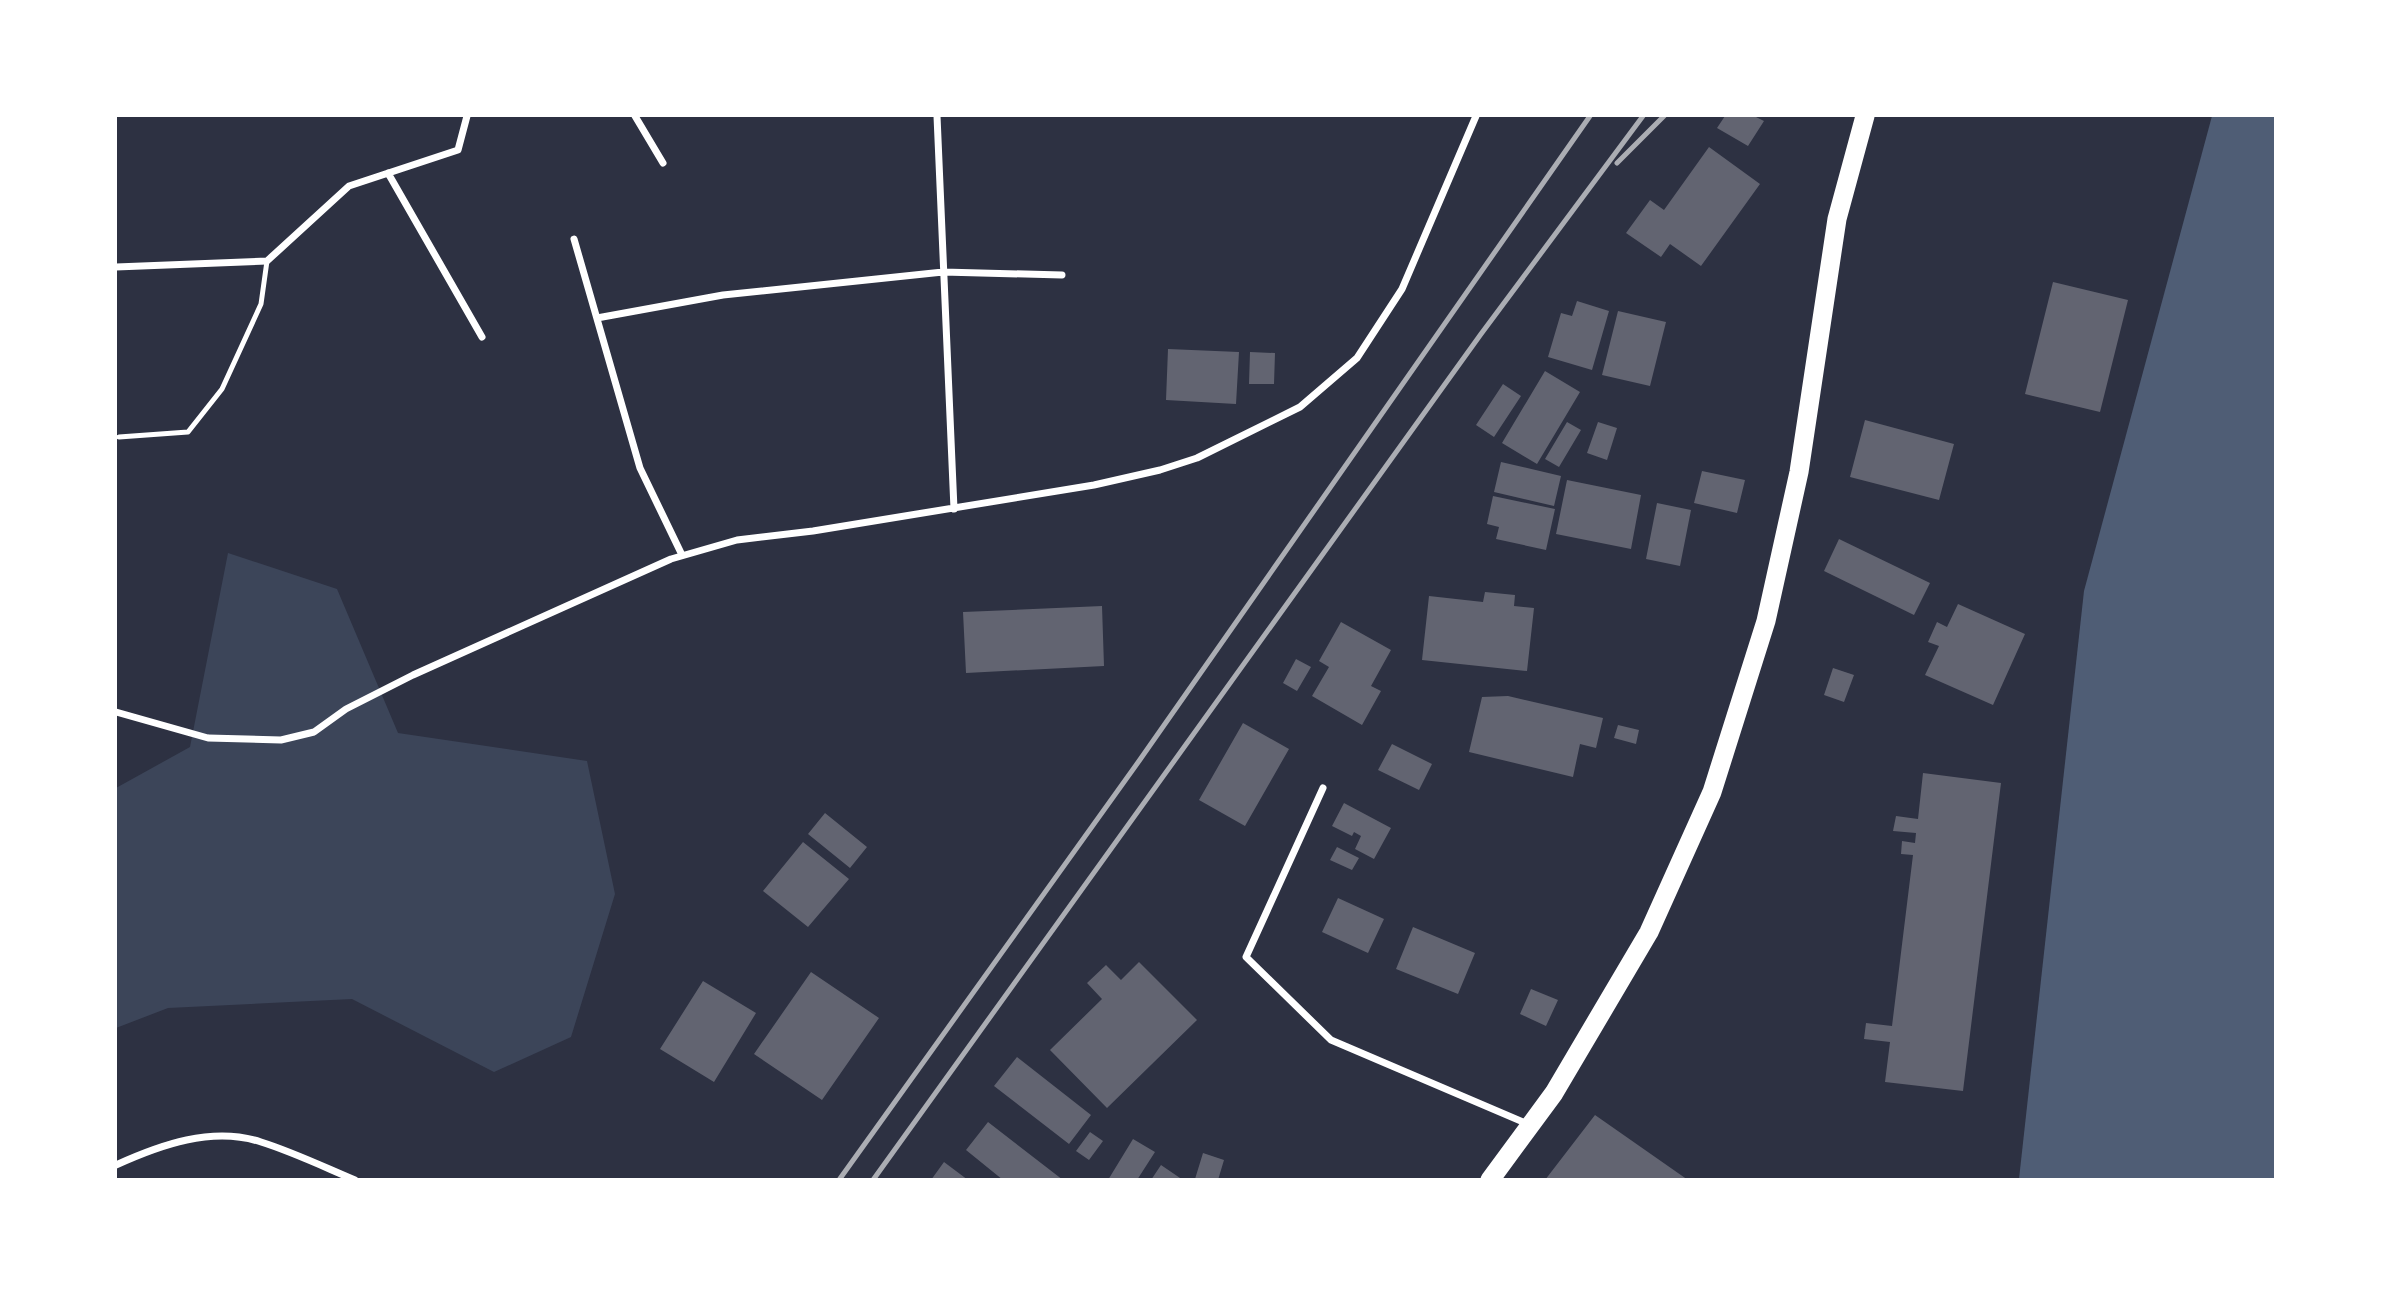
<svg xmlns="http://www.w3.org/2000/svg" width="2391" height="1295" font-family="'Work Sans',sans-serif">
<rect width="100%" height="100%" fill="#2d3142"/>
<path fill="#3c4559" d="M228 553 337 589 398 733 587 761 615 894 571 1037 494 1072 352 999 168 1008 116 1028V788L190 747Z"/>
<path fill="#4f5d75" d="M2212 116H2275V1179H2019L2084 591Z"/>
<path fill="#626471" d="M1725 116H1754L1764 121 1748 146 1717 128Z
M1709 147 1760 184 1701 266 1670 244 1661 257 1626 233 1650 200 1664 210Z
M2053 282 2128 300 2100 412 2025 394Z
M1577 301 1609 311 1592 370 1548 357 1561 313 1572 316Z
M1618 311 1666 322 1650 386 1602 375Z
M1168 349 1239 352 1236 404 1166 400Z
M1250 352 1275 353 1274 384H1249Z
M1545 371 1580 392 1537 464 1502 443Z
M1503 384 1521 396 1494 437 1476 425Z
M1865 420 1954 444 1939 500 1850 477Z
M1567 422 1581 430 1559 467 1545 459Z
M1598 422 1617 428 1607 460 1587 453Z
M1501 462 1561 476 1554 506 1494 492Z
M1702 471 1745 480 1737 513 1694 503Z
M1567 480 1641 495 1631 549 1556 534Z
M1493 496 1555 509 1546 550 1496 539 1499 527 1487 524Z
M1657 503 1691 510 1680 566 1646 559Z
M1839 539 1930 583 1914 615 1824 571Z
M1485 592 1515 595 1514 606 1534 608 1527 671 1422 660 1429 596 1483 602Z
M1958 604 2025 634 1993 705 1925 675 1939 646 1928 642 1937 622 1947 627Z
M1102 606 1104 666 966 673 963 612Z
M1341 622 1391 650 1371 686 1381 691 1362 725 1312 696 1329 667 1319 661Z
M1296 659 1311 667 1297 691 1283 683Z
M1833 668 1854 675 1844 702 1824 695Z
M1508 696 1603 718 1596 748 1580 744 1573 777 1469 752 1482 697Z
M1243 723 1289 749 1245 826 1199 800Z
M1618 725 1639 730 1636 744 1614 738Z
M1392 744 1432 764 1419 790 1378 770Z
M1923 773 2001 783 1963 1091 1885 1082 1890 1042 1864 1039 1866 1023 1892 1026 1913 855 1901 854 1902 841 1915 843 1916 833 1893 831 1896 816 1918 819Z
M1344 803 1391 828 1374 859 1355 849 1361 836 1354 832 1352 836 1332 826Z
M825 813 867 847 850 868 808 834Z
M803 842 849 879 808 927 763 891Z
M1337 847 1359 858 1352 870 1330 860Z
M1338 898 1384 919 1368 953 1322 932Z
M1413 927 1475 953 1458 994 1396 969Z
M1139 962 1197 1020 1107 1108 1050 1050 1102 999 1087 983 1106 965 1121 980Z
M811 972 879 1018 822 1100 754 1054Z
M703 981 756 1013 714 1082 660 1049Z
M1531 989 1558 1000 1546 1026 1520 1014Z
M1017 1057 1091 1115 1069 1144 994 1086Z
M1595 1115 1688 1180H1545Z
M988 1122 1063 1180H1003L966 1150Z
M1090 1132 1103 1141 1089 1160 1076 1151Z
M1133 1139 1155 1152 1137 1180H1108Z
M1203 1153 1224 1160 1218 1180 1195 1179Z
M944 1162 968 1180H931Z
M1161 1165 1183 1180H1151Z"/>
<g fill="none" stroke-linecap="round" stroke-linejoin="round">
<path stroke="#fff" stroke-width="5" d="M119 437 188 432 222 389 261 304 267 261"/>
<path stroke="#fff" stroke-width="7" d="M635 116 663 163
M937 116 954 509
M388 173 482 337
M574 239 640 468 682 555
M116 267 267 261 349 186 458 150 467 116
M597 318 723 295 943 272 1062 275
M116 712 208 738 281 740 314 732 346 709 413 675 671 559 737 540 813 531 1094 485 1160 470 1197 458 1300 407 1357 358 1402 289 1476 116
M1323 788 1246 957 1331 1040 1530 1125
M116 1165C160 1145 212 1126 261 1142 293 1152 324 1167 355 1180"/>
<path stroke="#fff" stroke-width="19" d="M1490 1180 1554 1093 1649 932 1712 792 1766 621 1799 472 1837 219 1865 116"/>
<path stroke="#abadb3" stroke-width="5" d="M1617 163 1664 116
M839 1180 1139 761 1590 116
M873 1180 1481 334 1643 116"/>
</g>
<rect width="2391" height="1295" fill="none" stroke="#ffffff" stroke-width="234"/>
</svg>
